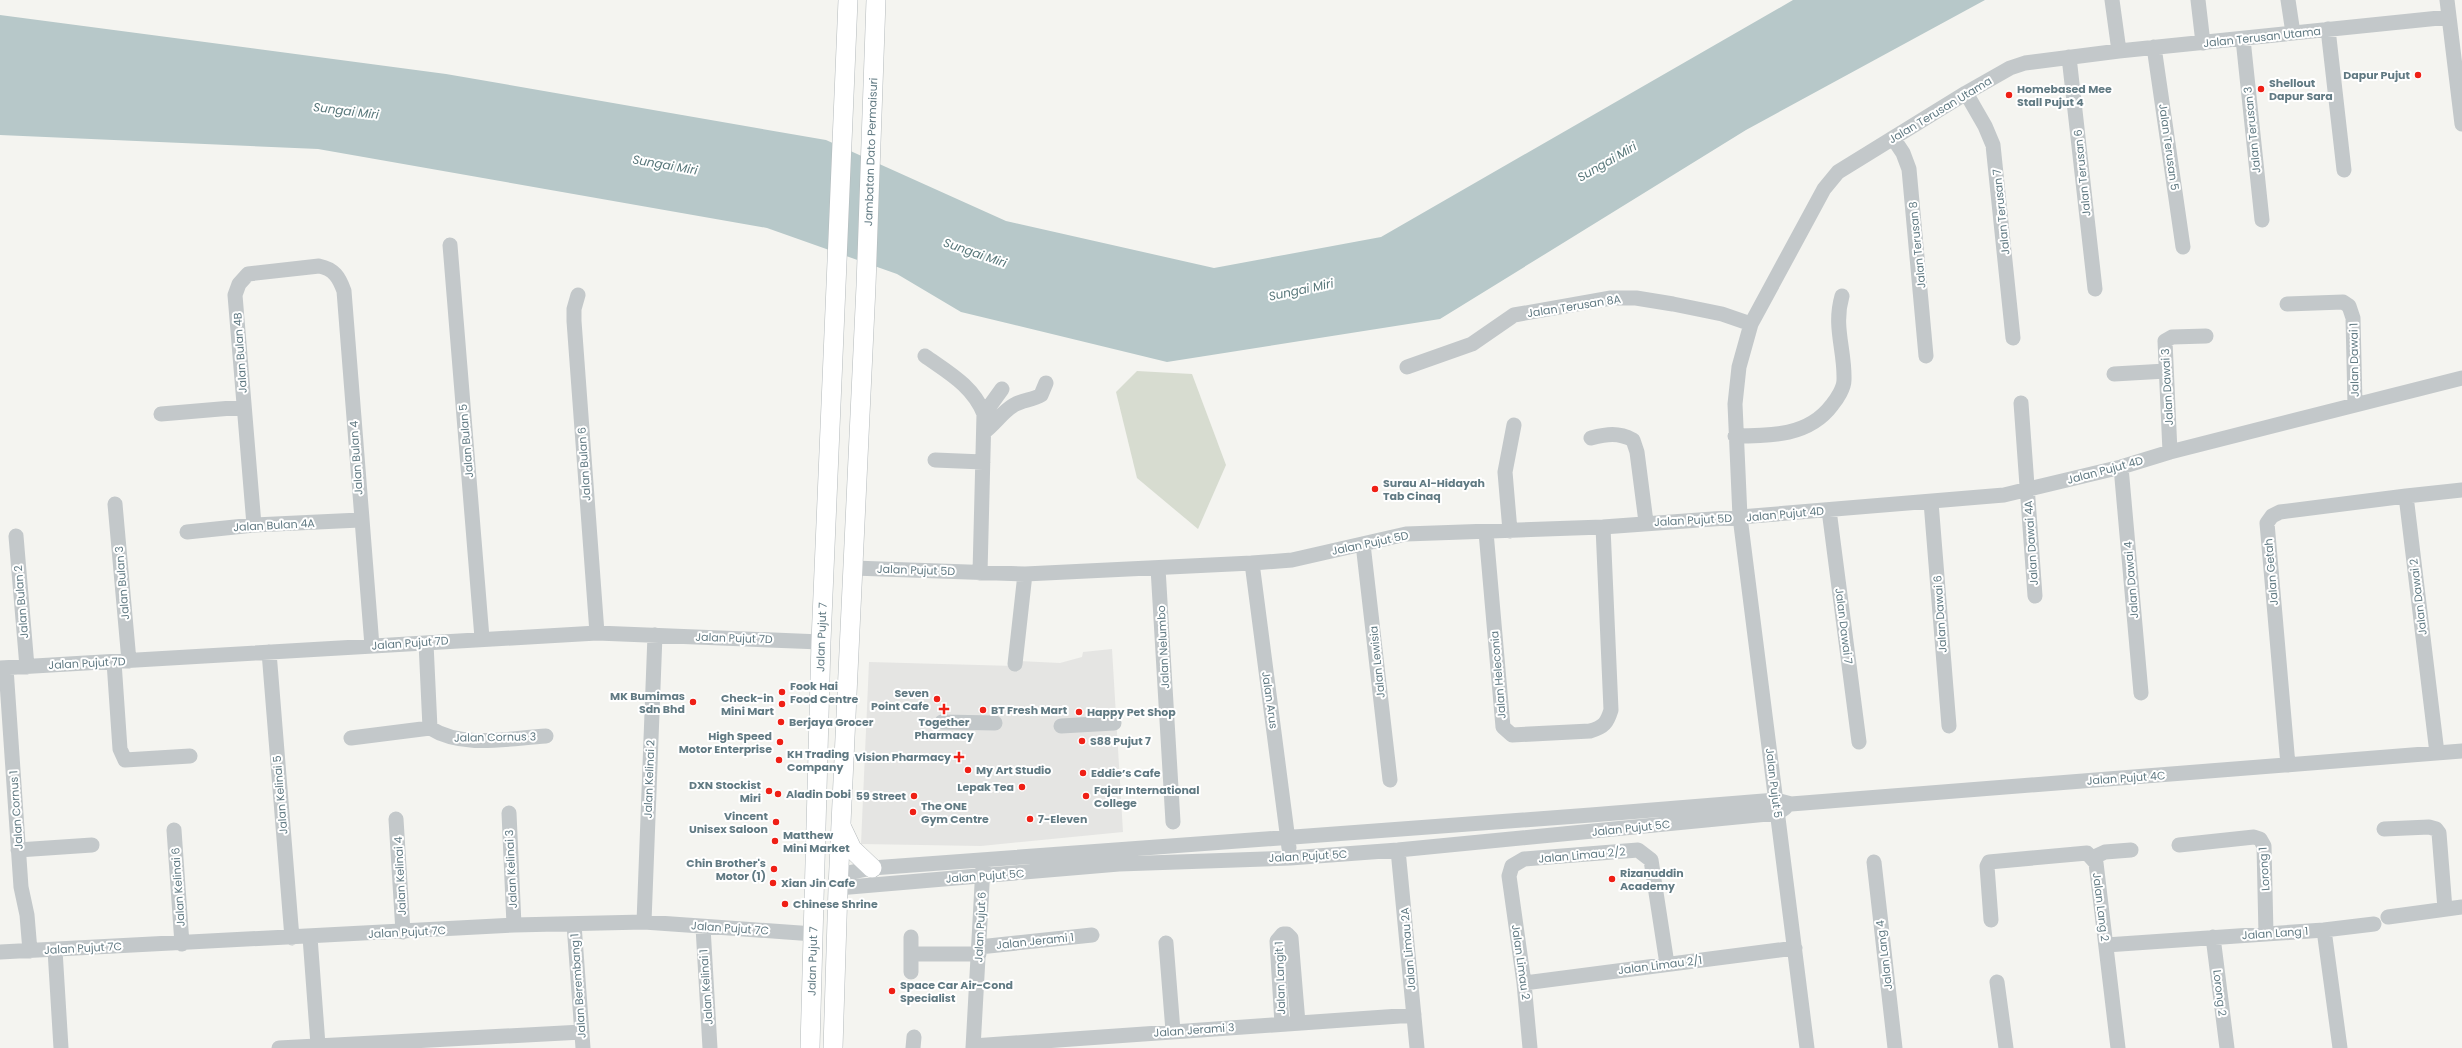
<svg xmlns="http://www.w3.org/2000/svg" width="2462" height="1048" font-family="Poppins,sans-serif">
<rect width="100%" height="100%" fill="#f4f4f0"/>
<path fill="#e5e5e3" d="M1112 649 1123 832 981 846 861 844 869 662 1015 666 1019 661 1060 663 1082 657 1083 652Z"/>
<path fill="#d7dcd0" d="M1137 371 1192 374 1226 465 1198 529 1137 478 1116 392Z"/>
<path fill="#b7c8c9" d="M1793 0H1985L1746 130 1440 319 1167 362 961 312 897 274 767 228 318 149 0 135V15L446 74 826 140 1006 221 1214 268 1381 237Z"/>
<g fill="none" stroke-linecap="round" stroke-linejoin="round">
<g stroke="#b4babc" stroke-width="20">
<g id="major">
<path d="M842 828 852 849 872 868"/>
<path id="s1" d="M810 1048 821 642 848 0"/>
<path id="s2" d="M833 1048 838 888 866 286 876 0"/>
</g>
</g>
<path stroke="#c3c8ca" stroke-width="15" d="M2112 0 2119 51
M2198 0 2203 43
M2288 0 2293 33
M2447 0 2462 124
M2328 29 2344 170
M2243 39 2262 220
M2154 47 2183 247
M2069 57 2095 289
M1966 93 1985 126 1993 145 2013 338
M1893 138 1903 153 1909 169 1926 356
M450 245 482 638
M578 295 574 309V321L597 633
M2287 304 2343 302 2349 306 2353 318 2355 405
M925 356C949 373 973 386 984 414L980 573
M1407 367 1472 344 1514 315 1611 298H1636L1673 304 1722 314 1751 324
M2114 374 2166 371
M2021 403 2035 596
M161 414 244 407
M984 414 1002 389
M984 432C995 424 1002 412 1014 405 1022 400 1033 400 1041 395L1046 383
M1735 436C1771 436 1809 436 1832 405 1837 399 1844 388 1844 380 1845 350 1833 327 1842 296
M1591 438C1607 434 1618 432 1633 440L1637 452 1646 522
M2170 452 2165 341 2172 337 2206 336
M935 460 983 462
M2121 467 2141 693
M1931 502 1949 726
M115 504 129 661
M1829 510 1859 742
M254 525 235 295 239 284 248 274 319 266C334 269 339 277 344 291L372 646
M1510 531 1505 472 1514 425
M187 532 254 525 360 520
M1486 532 1503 727 1512 735 1590 731C1604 727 1607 723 1611 710L1603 527
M16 536 27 667
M1363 544 1390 780
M1252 563 1289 848
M853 568 1025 574 1252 563 1292 560 1406 534 1603 527 1740 517 2004 495 2121 467 2170 452 2462 378
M1158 568 1173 822
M426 643 430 728
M269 652 292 938
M114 662 120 749 125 760 190 756
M1015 664 1025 574
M0 668 597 633 821 642
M6 668 21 887 27 915 30 951
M942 722 995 723
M1061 726 1114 723
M351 738 430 728C463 749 510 738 546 736
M2437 753 2406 496 2462 490
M2288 765 2267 523 2272 516 2280 512 2406 496
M509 813 514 925
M396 819 403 932
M2384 829 2429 827 2436 829 2439 833 2445 909
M174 830 182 944
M2179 845 2254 837 2260 839 2264 846 2266 934
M18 850 92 845
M1398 850 1417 1048
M2092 858 2105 852 2131 850
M1874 862 1895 1048
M838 875 872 868C1174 847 1475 825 1776 800L1791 804 2462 751
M838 888 1119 864 1290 858 1398 850 1778 813 1785 808
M2388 917 2462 907
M1991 920 1987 866 1989 862 2087 853 2096 863 2118 1048
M644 922 655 635
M574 924 583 1048
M703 927 710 1048
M2324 930 2374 924
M310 937 318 1045
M911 937V972
M2213 937 2227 1048
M1166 943 1173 1031
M2106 945 2324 930 2340 1048
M979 947 1092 935
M55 950 61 1048
M0 952 514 925 644 922 814 934
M911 954H979
M1997 982 2006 1048
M1524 983 1795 948
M1282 1024 1277 941 1283 934H1287L1291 938 1298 1023
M973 1046 1414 1015
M279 1048 582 1032
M913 1048 914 1037
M973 1048 983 867
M1530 1048 1524 983 1509 876 1512 866 1524 859 1638 850 1651 860 1667 964
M1807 1048 1740 517 1735 404 1739 367 1751 324 1824 189 1838 172 1966 93 2010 68 2025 63 2119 51 2449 17"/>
<use href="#major" stroke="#fff" stroke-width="19"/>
</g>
<g fill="#ef1f15" stroke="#fff" stroke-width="1.5">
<circle cx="2418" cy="75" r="4"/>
<circle cx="2261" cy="89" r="4"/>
<circle cx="2009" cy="95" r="4"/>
<circle cx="1375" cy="489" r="4"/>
<circle cx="782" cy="692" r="4"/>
<circle cx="937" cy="699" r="4"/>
<circle cx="693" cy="702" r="4"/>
<circle cx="782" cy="704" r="4"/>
<path d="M942 703h4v4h4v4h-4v4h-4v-4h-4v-4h4z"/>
<circle cx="983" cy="710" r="4"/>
<circle cx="1079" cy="712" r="4"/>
<circle cx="781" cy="722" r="4"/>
<circle cx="1082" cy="741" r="4"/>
<circle cx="780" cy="742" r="4"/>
<path d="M957 751h4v4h4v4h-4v4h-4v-4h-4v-4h4z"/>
<circle cx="779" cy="760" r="4"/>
<circle cx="968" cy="770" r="4"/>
<circle cx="1083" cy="773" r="4"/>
<circle cx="1022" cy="787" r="4"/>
<circle cx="769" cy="791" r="4"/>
<circle cx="778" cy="794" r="4"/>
<circle cx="914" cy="796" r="4"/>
<circle cx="1086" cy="796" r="4"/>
<circle cx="913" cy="812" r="4"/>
<circle cx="1030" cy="819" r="4"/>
<circle cx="776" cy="822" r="4"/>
<circle cx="775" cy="841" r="4"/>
<circle cx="774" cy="869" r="4"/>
<circle cx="1612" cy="879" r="4"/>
<circle cx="773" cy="883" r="4"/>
<circle cx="785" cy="904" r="4"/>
<circle cx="892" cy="991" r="4"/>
</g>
<g text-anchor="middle" stroke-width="4" stroke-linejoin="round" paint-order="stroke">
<g font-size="11" fill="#617a83" stroke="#fff">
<text transform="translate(2262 37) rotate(-6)" y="4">Jalan Terusan Utama</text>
<text transform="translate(1940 110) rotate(-31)" y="4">Jalan Terusan Utama</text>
<text transform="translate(2252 130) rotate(-96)" y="4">Jalan Terusan 3</text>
<text transform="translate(2169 147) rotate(82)" y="4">Jalan Terusan 5</text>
<text dy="4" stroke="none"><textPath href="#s2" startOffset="897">Jambatan Dato Permaisuri</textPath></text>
<text transform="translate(2082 173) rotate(-96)" y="4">Jalan Terusan 6</text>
<text transform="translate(2001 212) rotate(-96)" y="4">Jalan Terusan 7</text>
<text transform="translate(1917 245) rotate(-96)" y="4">Jalan Terusan 8</text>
<text transform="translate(1574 306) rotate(-9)" y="4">Jalan Terusan 8A</text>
<text transform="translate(240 353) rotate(-94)" y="4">Jalan Bulan 4B</text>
<text transform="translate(2354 360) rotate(-91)" y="4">Jalan Dawai 1</text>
<text transform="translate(2167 387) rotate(-93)" y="4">Jalan Dawai 3</text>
<text transform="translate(466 441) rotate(-95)" y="4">Jalan Bulan 5</text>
<text transform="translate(356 458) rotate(-94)" y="4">Jalan Bulan 4</text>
<text transform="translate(584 464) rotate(-94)" y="4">Jalan Bulan 6</text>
<text transform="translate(2105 470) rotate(-15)" y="4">Jalan Pujut 4D</text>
<text transform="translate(1785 514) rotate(-5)" y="4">Jalan Pujut 4D</text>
<text transform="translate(1693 520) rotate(-3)" y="4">Jalan Pujut 5D</text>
<text transform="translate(274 525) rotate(-3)" y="4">Jalan Bulan 4A</text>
<text transform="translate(1370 543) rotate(-12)" y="4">Jalan Pujut 5D</text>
<text transform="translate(2031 543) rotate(-94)" y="4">Jalan Dawai 4A</text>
<text transform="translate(916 570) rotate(2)" y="4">Jalan Pujut 5D</text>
<text transform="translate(2271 572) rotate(-95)" y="4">Jalan Getah</text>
<text transform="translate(2131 580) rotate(-95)" y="4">Jalan Dawai 4</text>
<text transform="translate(122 583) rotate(-95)" y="4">Jalan Bulan 3</text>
<text transform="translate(2418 597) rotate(-97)" y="4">Jalan Dawai 2</text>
<text transform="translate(21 602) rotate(-95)" y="4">Jalan Bulan 2</text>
<text transform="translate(1940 614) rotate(-94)" y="4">Jalan Dawai 6</text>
<text transform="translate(1844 626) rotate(83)" y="4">Jalan Dawai 7</text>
<text dy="4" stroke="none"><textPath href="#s1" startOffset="411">Jalan Pujut 7</textPath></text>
<text transform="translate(734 638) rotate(2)" y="4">Jalan Pujut 7D</text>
<text transform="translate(410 643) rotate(-4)" y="4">Jalan Pujut 7D</text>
<text transform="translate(1163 647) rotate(-93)" y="4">Jalan Nelumbo</text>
<text transform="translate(1377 662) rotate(-96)" y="4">Jalan Lewisia</text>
<text transform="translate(87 663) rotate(-3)" y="4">Jalan Pujut 7D</text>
<text transform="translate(1498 675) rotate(-95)" y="4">Jalan Heleconia</text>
<text transform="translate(1270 700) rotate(82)" y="4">Jalan Arus</text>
<text transform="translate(495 737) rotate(-1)" y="4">Jalan Cornus 3</text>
<text transform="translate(2126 778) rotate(-4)" y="4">Jalan Pujut 4C</text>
<text transform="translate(649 779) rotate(-88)" y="4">Jalan Kelinai 2</text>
<text transform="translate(1774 783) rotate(83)" y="4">Jalan Pujut 5</text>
<text transform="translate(280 795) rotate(-95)" y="4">Jalan Kelinai 5</text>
<text transform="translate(16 810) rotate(-94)" y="4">Jalan Cornus 1</text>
<text transform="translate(1631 828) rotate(-6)" y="4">Jalan Pujut 5C</text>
<text transform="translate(1582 855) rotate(-5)" y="4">Jalan Limau 2/2</text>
<text transform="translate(1308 856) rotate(-3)" y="4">Jalan Pujut 5C</text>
<text transform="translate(511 869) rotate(-93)" y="4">Jalan Kelinai 3</text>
<text transform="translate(2264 869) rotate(-94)" y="4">Lorong 1</text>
<text transform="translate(400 876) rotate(-93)" y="4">Jalan Kelinai 4</text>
<text transform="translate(985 876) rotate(-4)" y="4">Jalan Pujut 5C</text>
<text transform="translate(178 887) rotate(-94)" y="4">Jalan Kelinai 6</text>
<text transform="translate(2101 907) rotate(83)" y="4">Jalan Lang 2</text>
<text transform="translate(980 927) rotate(-87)" y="4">Jalan Pujut 6</text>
<text transform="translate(730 928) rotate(4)" y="4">Jalan Pujut 7C</text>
<text transform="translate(407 932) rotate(-3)" y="4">Jalan Pujut 7C</text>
<text transform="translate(2275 933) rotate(-4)" y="4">Jalan Lang 1</text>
<text transform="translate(1035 941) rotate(-6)" y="4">Jalan Jerami 1</text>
<text transform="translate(83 948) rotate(-3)" y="4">Jalan Pujut 7C</text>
<text transform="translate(1408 949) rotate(-95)" y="4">Jalan Limau 2A</text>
<text transform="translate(1884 955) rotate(-97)" y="4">Jalan Lang 4</text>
<text dy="4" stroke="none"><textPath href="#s1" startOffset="87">Jalan Pujut 7</textPath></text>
<text transform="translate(1521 962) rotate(82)" y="4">Jalan Limau 2</text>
<text transform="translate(1660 965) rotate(-7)" y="4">Jalan Limau 2/1</text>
<text transform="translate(1280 978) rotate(-92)" y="4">Jalan Langit 1</text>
<text transform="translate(578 986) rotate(-94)" y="4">Jalan Berembang 1</text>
<text transform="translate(706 987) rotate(-94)" y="4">Jalan Kelinai 1</text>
<text transform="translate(2220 993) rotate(83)" y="4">Lorong 2</text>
<text transform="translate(1194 1030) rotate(-4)" y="4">Jalan Jerami 3</text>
</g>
<g font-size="11" font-weight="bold" fill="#617a83" stroke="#fff" text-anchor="start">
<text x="2410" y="79" text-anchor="end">Dapur Pujut</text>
<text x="2269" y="87">Shellout<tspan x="2269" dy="13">Dapur Sara</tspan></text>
<text x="2017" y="93">Homebased Mee<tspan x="2017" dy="13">Stall Pujut 4</tspan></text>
<text x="1383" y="487">Surau Al-Hidayah<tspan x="1383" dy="13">Tab Cinaq</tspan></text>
<text x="790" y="690">Fook Hai<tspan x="790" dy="13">Food Centre</tspan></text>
<text x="929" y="697" text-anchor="end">Seven<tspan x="929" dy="13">Point Cafe</tspan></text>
<text x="685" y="700" text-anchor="end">MK Bumimas<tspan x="685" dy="13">Sdn Bhd</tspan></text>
<text x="774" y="702" text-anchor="end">Check-in<tspan x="774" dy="13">Mini Mart</tspan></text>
<text x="991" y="714">BT Fresh Mart</text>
<text x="1087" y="716">Happy Pet Shop</text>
<text x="789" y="726">Berjaya Grocer</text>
<text x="944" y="726" text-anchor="middle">Together<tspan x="944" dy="13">Pharmacy</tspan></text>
<text x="772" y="740" text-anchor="end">High Speed<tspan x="772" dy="13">Motor Enterprise</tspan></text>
<text x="1090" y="745">S88 Pujut 7</text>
<text x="787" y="758">KH Trading<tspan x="787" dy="13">Company</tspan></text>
<text x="951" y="761" text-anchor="end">Vision Pharmacy</text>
<text x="976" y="774">My Art Studio</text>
<text x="1091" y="777">Eddie’s Cafe</text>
<text x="761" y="789" text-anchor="end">DXN Stockist<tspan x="761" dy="13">Miri</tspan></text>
<text x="1014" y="791" text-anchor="end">Lepak Tea</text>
<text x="1094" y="794">Fajar International<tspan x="1094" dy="13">College</tspan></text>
<text x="786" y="798">Aladin Dobi</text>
<text x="906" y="800" text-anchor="end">59 Street</text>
<text x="921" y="810">The ONE<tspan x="921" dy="13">Gym Centre</tspan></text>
<text x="768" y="820" text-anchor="end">Vincent<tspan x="768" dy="13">Unisex Saloon</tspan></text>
<text x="1038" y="823">7-Eleven</text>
<text x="783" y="839">Matthew<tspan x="783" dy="13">Mini Market</tspan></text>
<text x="766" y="867" text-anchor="end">Chin Brother's<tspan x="766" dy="13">Motor (1)</tspan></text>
<text x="1620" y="877">Rizanuddin<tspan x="1620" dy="13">Academy</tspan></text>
<text x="781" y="887">Xian Jin Cafe</text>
<text x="793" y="908">Chinese Shrine</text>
<text x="900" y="989">Space Car Air-Cond<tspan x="900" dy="13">Specialist</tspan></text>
</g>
<g font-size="12" font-style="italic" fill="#58777a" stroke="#fff">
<text transform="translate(346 111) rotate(7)" y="4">Sungai Miri</text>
<text transform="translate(1607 162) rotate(-30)" y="4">Sungai Miri</text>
<text transform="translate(665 165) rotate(10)" y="4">Sungai Miri</text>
<text transform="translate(975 253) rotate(19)" y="4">Sungai Miri</text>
<text transform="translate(1301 290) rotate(-12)" y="4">Sungai Miri</text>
</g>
</g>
</svg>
